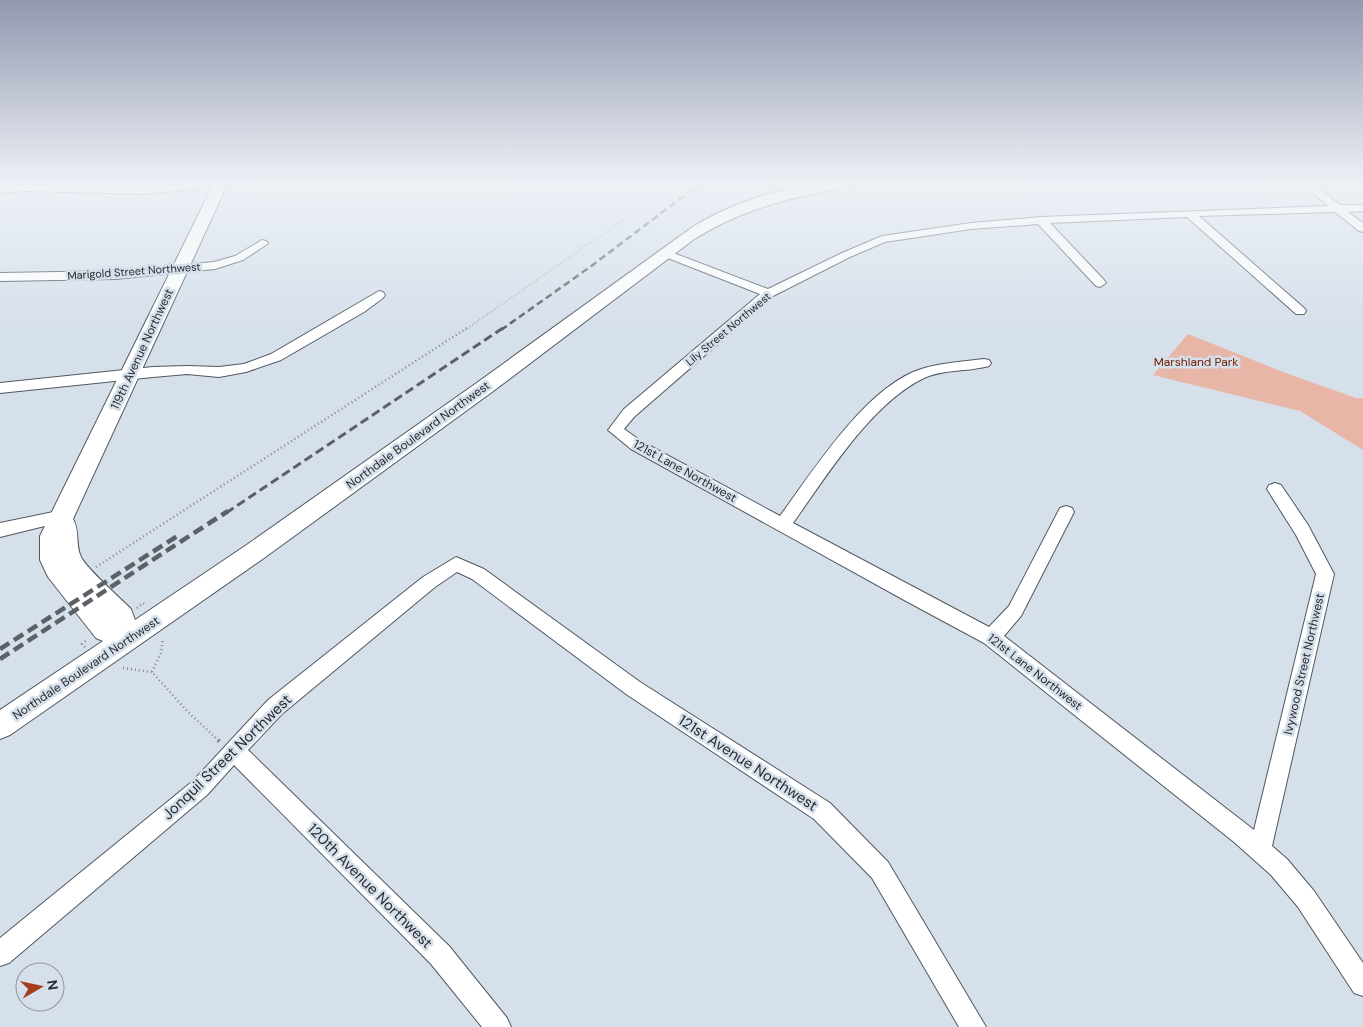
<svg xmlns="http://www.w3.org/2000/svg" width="1363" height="1027" font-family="'DM Sans',sans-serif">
<rect width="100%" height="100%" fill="#d6e0eb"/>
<path fill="#e8b6a7" d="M1188 334 1283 372 1356 398H1363V450L1300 411 1153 375Z"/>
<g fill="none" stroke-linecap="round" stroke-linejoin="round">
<g stroke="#505861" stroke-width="2">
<path id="street" d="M199 183 225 184 220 187 144 194 26 191 0 193V187L26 185 144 188Z
M1301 183H1312L1340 205H1363V211L1348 212 1363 223V232L1359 231 1335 212 1199 216 1304 308 1306 311 1304 314H1296L1187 217 1050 223 1104 280 1106 283 1100 287 1096 286 1038 224 971 229 885 242 850 257 773 296 634 417 624 429 641 441 780 516C813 471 861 395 913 372 935 363 961 362 984 359L989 360 991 363 989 366C967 372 942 369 922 379 870 405 826 477 793 523L989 627 1009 606 1060 508 1066 506 1072 508 1074 512 1021 616 1004 636 1254 830 1316 574 1296 535 1267 489 1269 485 1275 483 1281 485 1308 525 1334 574 1272 846 1287 859 1314 891 1363 963V996L1354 993 1298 907 1271 875 1234 842 984 643 906 601 631 449 608 430 624 409 760 294 660 255 658 253 660 251H668L768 289 842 253 882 236 971 223 1041 217 1328 206Z
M262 240 266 241 268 243 266 245 243 260 215 269 116 279 0 281V273L116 271 214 262 235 256Z
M379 291 383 292 385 295 383 298 364 312 281 360 246 372 219 377 187 374 153 377 0 393V383L153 367 187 366 219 367 244 364 271 354Z
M63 510 69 512 71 516 69 520 0 537V523Z
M456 557 484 569 640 682 830 803 888 862 986 1027H959L872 878 814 819 626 694 472 579 457 572 435 587 282 714 248 750 449 946 507 1018 511 1027H482L431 964 234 765 207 795 9 963 0 966V938L193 781 268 700 423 577Z"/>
</g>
<g stroke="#505861" stroke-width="2">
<path id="secondary" d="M214 183H228L73 519C80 530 75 545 81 557 86 568 121 599 131 609L135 620 248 544 478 382 694 226C742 197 803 180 858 183L856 186 851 187C794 196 741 209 693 240L492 392 264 558 10 735 0 739V710L103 641 96 638 48 577 40 560V536Z"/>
</g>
<path stroke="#81888f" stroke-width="2" stroke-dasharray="0.5 2.5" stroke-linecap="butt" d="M465 330 603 234 673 183"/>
<path stroke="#81888f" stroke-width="2.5" stroke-dasharray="1 3" stroke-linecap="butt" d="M96 567 467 328
M137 608 143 603 146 606
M85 647 82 644 88 639
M123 668 152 672 187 711 219 741
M152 672 161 653 163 639"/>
<path stroke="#81888f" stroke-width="4" stroke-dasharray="2 5" stroke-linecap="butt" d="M218 740 221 743"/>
<use href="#street" fill="#fff" fill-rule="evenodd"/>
<use href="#secondary" fill="#fff" fill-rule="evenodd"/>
<path stroke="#5b6167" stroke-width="2.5" stroke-dasharray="7 4" stroke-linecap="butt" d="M501 330 590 267 701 183"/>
<path stroke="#5b6167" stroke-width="3" stroke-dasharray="9 4.5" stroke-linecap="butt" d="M226 513 503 328"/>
<path stroke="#5b6167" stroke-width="4.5" stroke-dasharray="11 5.5" stroke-linecap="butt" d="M0 649 179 535
M0 659 228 511"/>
</g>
<linearGradient id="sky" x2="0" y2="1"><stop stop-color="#9298af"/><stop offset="0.56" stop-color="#edf1f6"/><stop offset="1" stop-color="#edf1f6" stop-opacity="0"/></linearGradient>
<rect width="1363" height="327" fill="url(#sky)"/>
<g text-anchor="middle" stroke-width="5" stroke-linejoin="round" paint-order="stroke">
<g font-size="11" fill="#272a2e" stroke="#d6e0eb">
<text transform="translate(134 271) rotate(-4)" y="4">Marigold Street Northwest</text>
<text transform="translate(728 329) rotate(-40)" y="4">Lily Street Northwest</text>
</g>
<g font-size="12" fill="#272a2e" stroke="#d6e0eb">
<text transform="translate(142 349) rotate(-65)" y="4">119th Avenue Northwest</text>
<text transform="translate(418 435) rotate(-36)" y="4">Northdale Boulevard Northwest</text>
<text transform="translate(685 471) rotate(29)" y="4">121st Lane Northwest</text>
<text transform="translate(1304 664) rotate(-77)" y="4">Ivywood Street Northwest</text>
<text transform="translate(86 668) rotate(-34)" y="4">Northdale Boulevard Northwest</text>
<text transform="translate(1035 672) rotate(38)" y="4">121st Lane Northwest</text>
</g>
<g font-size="12" fill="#752204" stroke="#d6e0eb">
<text x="1196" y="366">Marshland Park</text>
</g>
<g font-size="15" fill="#272a2e" stroke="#d6e0eb">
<text transform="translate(227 757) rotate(-44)" y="5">Jonquil Street Northwest</text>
<text transform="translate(748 763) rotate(33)" y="5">121st Avenue Northwest</text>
<text transform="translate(370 886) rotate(45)" y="5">120th Avenue Northwest</text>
</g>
</g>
<g transform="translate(40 987) rotate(81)"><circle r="24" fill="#d6e0eb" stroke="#90979f"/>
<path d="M0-4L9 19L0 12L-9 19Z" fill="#a53e1d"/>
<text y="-8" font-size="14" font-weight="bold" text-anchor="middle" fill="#272a2e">N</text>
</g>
</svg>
